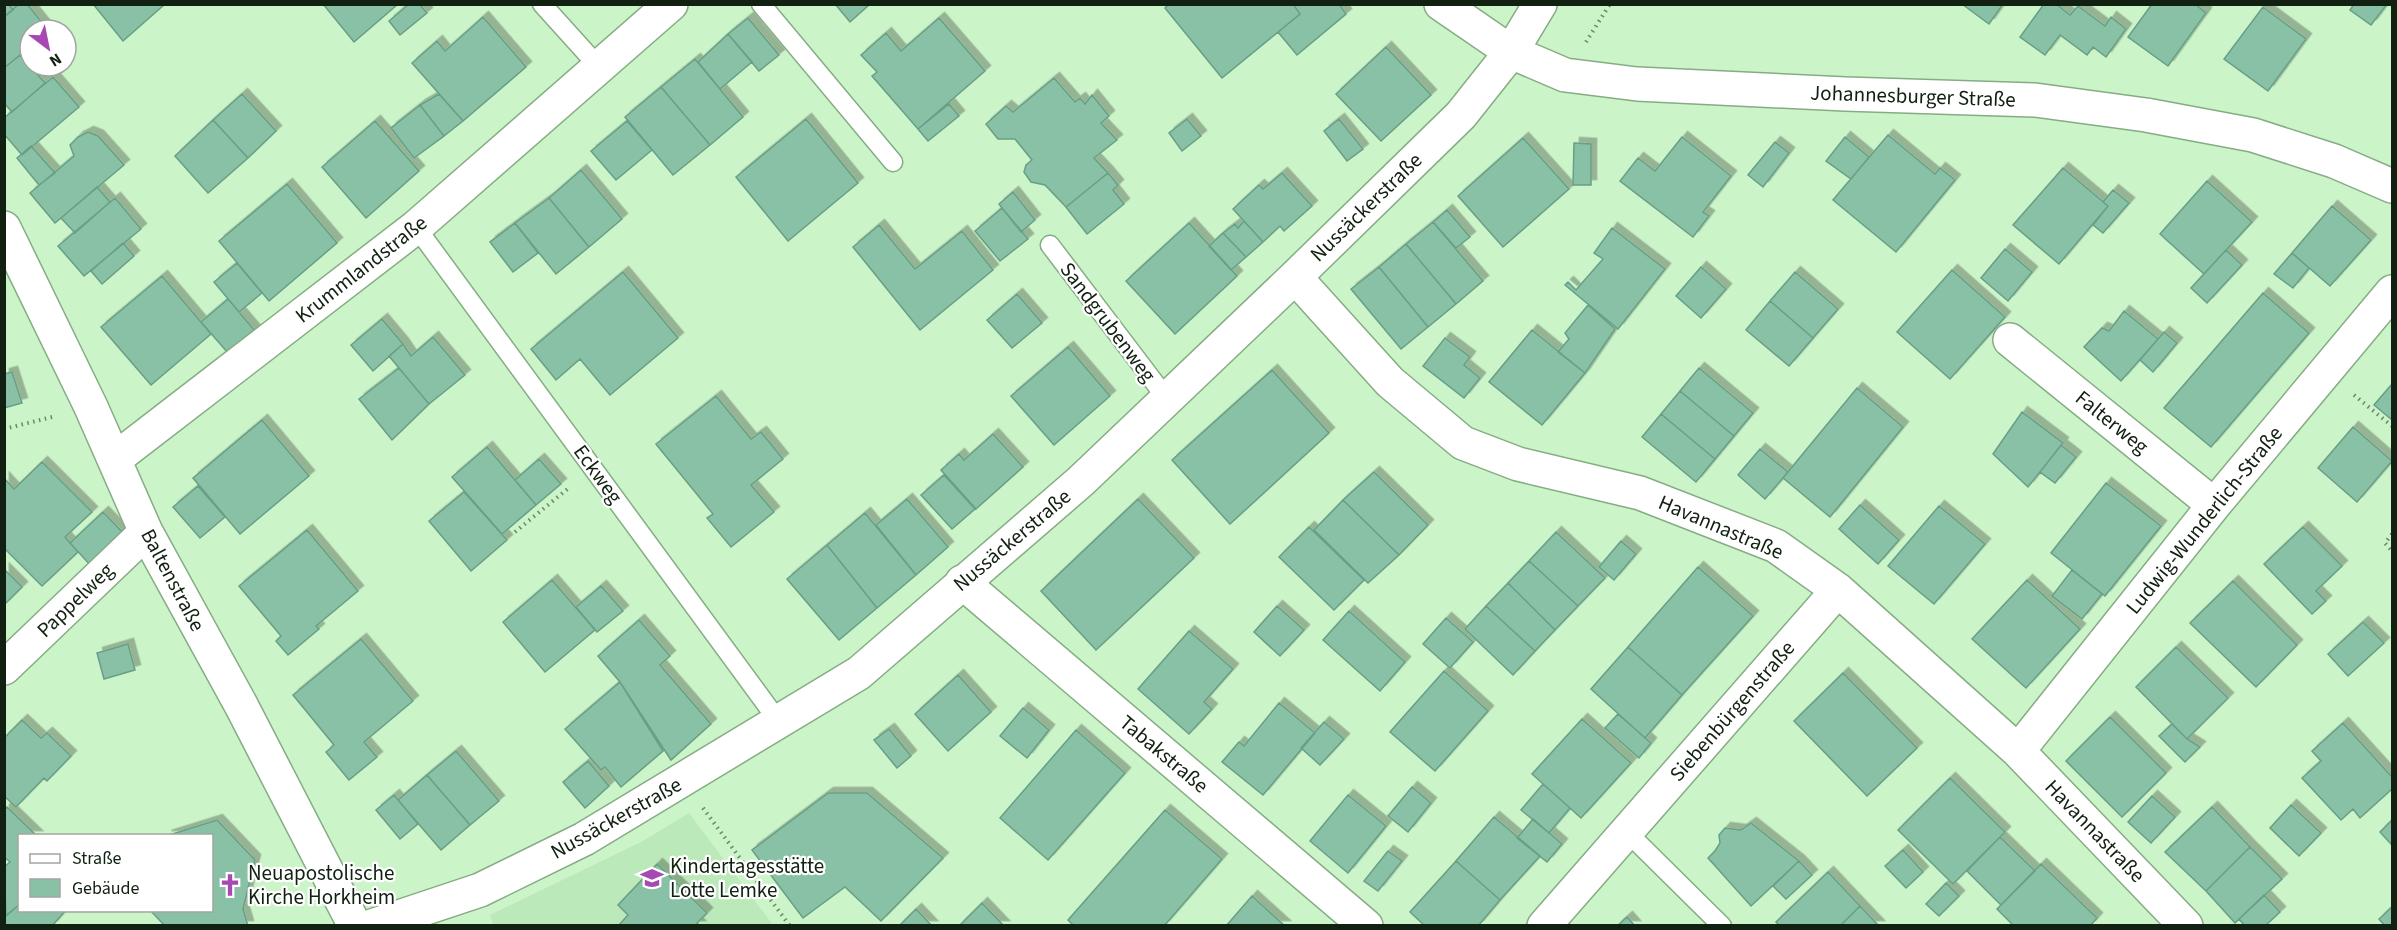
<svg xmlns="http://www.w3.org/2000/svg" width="2397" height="930" font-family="'Source Sans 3',sans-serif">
<defs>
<filter id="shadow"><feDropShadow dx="5.5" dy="-5.5" stdDeviation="0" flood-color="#0004"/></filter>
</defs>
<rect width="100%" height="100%" fill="#ccf4c9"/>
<path fill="#bce9b9" d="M689 813 773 925 494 926 490 915 643 841Z"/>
<path fill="#89c1a6" stroke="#679f85" stroke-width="1.5" filter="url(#shadow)" d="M4 4H8L13 10 4 17Z
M19 4H27L48 30H30V47L4 68V17Z
M93 4H165L123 41Z
M323 4H398L354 42Z
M409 4H419L427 13 400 35 389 21Z
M835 4H870L850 22Z
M1169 4H1293L1300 14 1222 78 1165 8Z
M1293 4H1339L1346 14 1297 55 1278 32 1300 14Z
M1962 4H2003L1989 24Z
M2044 4H2056L2070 15 2078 6 2105 26 2111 17 2126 29 2106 57 2093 47 2087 55 2060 35 2045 55 2020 37Z
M2152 4H2195L2206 13 2168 66 2128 37Z
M2354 4H2387L2371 25 2350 10Z
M2263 7 2306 39 2268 91 2224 59Z
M483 17 526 67 463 121 412 63 437 41 445 51Z
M748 18 779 55 759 71 728 34Z
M939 18 985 71 918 129 872 76 877 72 861 55 886 33 901 51Z
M728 34 752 62 720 89 698 62Z
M1386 47 1431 95 1381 141 1336 94Z
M20 55 45 83 12 112 4 103V68Z
M695 59 743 117 710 145 661 87Z
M53 77 79 107 22 155 4 134V118Z
M1054 78 1075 102 1080 98 1085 104 1092 95 1109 116 1101 123 1117 140 1094 158 1108 173 1066 207 1045 185 1031 182 1024 172 1026 165 1032 160 1015 139H998L986 124 1006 106 1013 112Z
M661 87 710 145 673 175 625 117Z
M242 94 276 131 248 158 213 120Z
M439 94 463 121 444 136 420 105Z
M949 104 959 116 928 141 918 129Z
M420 105 444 136 414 158 391 128Z
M806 119 858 183 788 241 736 177Z
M1187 119 1201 136 1182 151 1169 133Z
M1339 119 1363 149 1347 161 1324 131Z
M213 120 248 158 208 193 175 156Z
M375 121 419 171 366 218 322 167Z
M627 121 652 150 616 180 591 151Z
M88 132 98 136 124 165 55 223 30 193 74 156 70 145 78 137Z
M1888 135 1935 174 1940 168 1955 180 1896 252 1833 200Z
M1682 137 1731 176 1703 212 1709 216 1693 237 1620 181 1638 158 1655 171Z
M1845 137 1869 157 1851 179 1826 161Z
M1523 138 1569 189 1503 247 1458 196Z
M1775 142 1789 153 1763 187 1748 175Z
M1574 143 1591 144V185H1573Z
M31 146 55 173 39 185 17 158Z
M2063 168 2108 206 2059 264 2013 225Z
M581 170 622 219 589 247 549 198Z
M1108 173 1118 185 1113 190 1124 204 1087 234 1066 207Z
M1282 173 1312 206 1284 231 1280 226 1263 242 1233 209 1259 185 1263 189Z
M2207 181 2252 222 2204 274 2160 234Z
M287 184 337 243 269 301 219 241Z
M97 187 110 202 75 233 61 218Z
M2113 190 2129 203 2103 233 2093 225 2108 206 2103 202Z
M1013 192 1035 220 1021 232 999 204Z
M115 198 141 229 84 276 58 246Z
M549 198 589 247 556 274 515 223Z
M2332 206 2371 240 2330 286 2292 253Z
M1002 208 1028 239 1000 261 975 231Z
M1447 210 1470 237 1456 248 1433 222Z
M1244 221 1263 242 1246 257 1223 233 1235 224 1238 228Z
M1433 222 1483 281 1456 304 1406 244Z
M515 223 538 253 513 272 490 242Z
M1189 223 1237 276 1175 334 1126 281Z
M879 225 915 269 962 231 993 270 920 330 853 247Z
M1612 228 1665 269 1618 329 1565 285 1568 282 1576 290 1603 259 1594 253Z
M1223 233 1246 257 1231 270 1209 246Z
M123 243 134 256 102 284 91 271Z
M1406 244 1456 304 1428 327 1379 267Z
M2005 249 2032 272 2008 301 1981 278Z
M2226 250 2242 265 2207 303 2191 288Z
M2292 253 2309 268 2293 288 2274 274Z
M237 263 262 293 239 312 214 282Z
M1379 267 1428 327 1401 349 1351 289Z
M1701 267 1726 289 1701 318 1676 296Z
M1952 270 2005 317 1950 379 1897 332Z
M623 272 678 338 610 395 580 359 556 380 531 349Z
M1795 272 1838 309 1813 338 1770 301Z
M162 276 211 334 151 385 101 327Z
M2263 293 2309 333 2211 447 2164 408Z
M1017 294 1042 323 1012 348 987 320Z
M228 299 255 331 228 353 201 322Z
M1770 301 1813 338 1789 366 1746 330Z
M1588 305 1615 329 1585 373 1558 352 1569 339 1565 333Z
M2124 311 2158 339 2121 381 2084 347 2102 328 2109 331Z
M382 319 403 344 373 371 351 345Z
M1532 330 1585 373 1542 425 1489 382Z
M2164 332 2177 343 2153 372 2140 360Z
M433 337 465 375 429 404 389 356 403 344 411 356Z
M1445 338 1470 357 1464 365 1480 378 1464 398 1423 366Z
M1068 347 1110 396 1054 445 1011 396Z
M399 368 429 404 392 440 359 399Z
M1699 368 1753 413 1734 436 1680 391Z
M1272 370 1329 433 1230 524 1172 460Z
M12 372 22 403 4 408V374Z
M2392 384V420L2374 405Z
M1857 388 1903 427 1830 517 1783 478Z
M1680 391 1734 436 1715 459 1661 414Z
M716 396 751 439 761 432 783 459 751 485 774 512 731 547 707 518 713 514 656 444Z
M2022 412 2063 443 2028 487 1993 454Z
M1661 414 1715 459 1696 482 1642 437Z
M262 420 309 476 240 534 193 478Z
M2353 427 2392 461 2357 502 2318 468Z
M993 434 1023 467 976 509 941 470 959 454 964 460Z
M2061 445 2076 457 2055 483 2040 472Z
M487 447 536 505 502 534 452 477Z
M1760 449 1788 472 1765 499 1738 475Z
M539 459 561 484 536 505 515 480Z
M42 462 92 512 65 537 78 552 42 586 4 548V478L14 489Z
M1374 472 1428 525 1399 555 1343 500Z
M944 475 975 509 952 529 921 495Z
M2106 483 2161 526 2105 596 2051 553Z
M198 486 225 517 200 538 173 507Z
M464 492 507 540 471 571 429 521Z
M907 499 948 547 916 575 876 525Z
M1138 499 1194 558 1096 650 1041 591Z
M1343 500 1399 555 1368 583 1314 530Z
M1860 505 1899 540 1878 564 1839 529Z
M1939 506 1985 544 1934 604 1888 566Z
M103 512 127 537 94 569 70 543Z
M865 513 916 575 877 608 827 545Z
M1309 527 1364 580 1334 610 1279 557Z
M2303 527 2342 566 2316 591 2326 601 2312 614 2264 564Z
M307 530 358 591 316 626 319 629 288 655 276 641 281 636 239 586Z
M1556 532 1605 578 1578 606 1529 561Z
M1621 541 1636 554 1614 580 1599 567Z
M827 545 877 608 839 640 787 579Z
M1529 561 1578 606 1555 630 1508 583Z
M1698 567 1753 616 1682 695 1628 647Z
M4 569 22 587 4 605Z
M2072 570 2102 594 2082 619 2052 596Z
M552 580 595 630 545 672 503 622Z
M2027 580 2080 629 2026 688 1972 639Z
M2233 581 2297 645 2256 687 2190 623Z
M1508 583 1555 630 1535 651 1486 606Z
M601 586 623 611 597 632 576 607Z
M1277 606 1304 630 1280 656 1254 632Z
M1486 606 1535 651 1513 675 1465 629Z
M1349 611 1405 662 1380 691 1323 640Z
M1446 618 1473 642 1450 668 1423 644Z
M639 620 670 656 660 665 711 724 671 760 620 682 598 656Z
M2363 622 2384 643 2348 676 2328 654Z
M1189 631 1233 669 1204 702 1212 709 1189 734 1138 689Z
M361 639 413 701 364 742 377 757 349 780 326 752 334 745 293 695Z
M128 644 135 670 104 679 97 653Z
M1628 647 1682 695 1645 738 1591 689Z
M2176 647 2228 698 2187 739 2136 687Z
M1444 671 1488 711 1435 771 1390 732Z
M1843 673 1917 748 1867 796 1794 721Z
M958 675 991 712 948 751 915 714Z
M620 682 663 751 621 787 605 767 601 770 565 729Z
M1279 703 1315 733 1263 795 1222 762 1239 742 1244 746Z
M1023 708 1049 730 1027 758 1000 736Z
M1618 714 1651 743 1639 758 1605 728Z
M2110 717 2166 773 2122 817 2066 761Z
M1582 719 1631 763 1581 818 1532 774Z
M22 720 41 738 47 733 71 756 47 781 44 778 16 807 4 796V738Z
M1324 722 1344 739 1320 765 1301 748Z
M2343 723 2392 777V789L2360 818 2353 809 2341 820 2302 778 2321 761 2312 751Z
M2172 724 2187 739 2200 747 2185 762 2159 736Z
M889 729 911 756 897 768 874 740Z
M1076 730 1125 773 1048 860 1000 818Z
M456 751 499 801 470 825 427 775Z
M588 761 609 786 585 808 563 782Z
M427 775 470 825 441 850 398 800Z
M1950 778 2005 832 1953 884 1898 830Z
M1543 784 1570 808 1549 833 1521 810Z
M1412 787 1431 803 1408 832 1388 816Z
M828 793H867L943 858 881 921 845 887 803 918 752 850Z
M394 795 418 824 400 839 376 810Z
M1348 795 1386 826 1348 873 1310 841Z
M2152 796 2175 817 2151 843 2128 822Z
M2291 805 2321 833 2299 856 2270 828Z
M7 807 37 836H20V904L6 916 4 867 10 862 4 857V810Z
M2212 807 2250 847 2206 891 2165 852Z
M1165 810 1222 859 1164 926H1074L1068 920Z
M1494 817 1540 856 1500 900 1456 861Z
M1533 819 1562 844 1547 862 1517 838Z
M217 820 255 860 243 909 248 926H165L150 910H212V836H166Z
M2392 820V845L2380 832Z
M1751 823 1799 861 1751 906 1708 858 1715 851 1720 843 1719 835 1725 828 1741 830Z
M2000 837 2035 871 2001 905 1967 871Z
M2250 847 2282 879 2235 923 2206 891Z
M1903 850 1923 872 1906 888 1885 866Z
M1388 851 1402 861 1378 891 1364 881Z
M1456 861 1500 900 1478 926H1425L1410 912Z
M1799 861 1812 875 1786 899 1773 886Z
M657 864 707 913 697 923 700 926H618L628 915 618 905Z
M2041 864 2097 918 2090 926H2014L1997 909Z
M1828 872 1860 906 1840 926H1780L1776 922Z
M1946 883 1959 896 1939 916 1926 904Z
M2264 895 2280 912 2265 926H2245L2239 919Z
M1252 896 1285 926H1226Z
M982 903 1004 926H959Z
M20 904V910H66L52 926H4V917Z
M1860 906 1879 926H1840Z
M2392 907V926H2385L2379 919Z
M916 909 932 926H899Z
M1627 917 1635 926H1617Z"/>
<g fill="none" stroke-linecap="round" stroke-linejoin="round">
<g stroke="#86ac84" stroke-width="21">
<path id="service" d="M542 4 598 66
M761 4 893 162
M416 227 779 722
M1050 245 1167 399
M1627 832 1722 926"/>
</g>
<g stroke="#86ac84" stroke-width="36">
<path id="minor" d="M1441 4 1511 52 1565 75 1637 84 1845 94 2035 100 2146 115 2253 135 2334 161 2392 186
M4 228 91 407 146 532 241 705 355 926
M1295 277 1390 382 1463 443 1518 464 1640 493 1776 546 1838 590 2018 751 2186 926
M2010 340 2214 505
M115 459 416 227 671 4
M962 582 1366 926
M4 668 146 532
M2018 751 2214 505 2392 292
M372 926 480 890 584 839 859 673 1081 481 1295 277 1461 115 1511 52 1540 4
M1544 926 1838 590"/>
</g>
<path stroke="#6c876a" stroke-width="4" stroke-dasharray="1.5 4.5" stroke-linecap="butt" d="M1586 42 1610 4
M2354 395 2392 426
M4 429 56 416
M515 532 570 487
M2392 534 2385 543 2392 551
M703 808 790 926"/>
<use href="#service" stroke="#fff" stroke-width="18"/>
<use href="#minor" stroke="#fff" stroke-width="33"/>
</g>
<defs>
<g id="school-bare" transform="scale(1.8)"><path d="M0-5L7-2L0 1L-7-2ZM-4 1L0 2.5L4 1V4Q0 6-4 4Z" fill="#a749b2" stroke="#fff" stroke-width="2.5" paint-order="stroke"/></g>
<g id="church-bare" transform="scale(1.8)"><path d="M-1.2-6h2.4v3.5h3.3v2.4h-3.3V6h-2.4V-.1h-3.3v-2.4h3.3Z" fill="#a749b2" stroke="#fff" stroke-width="2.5" paint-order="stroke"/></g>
</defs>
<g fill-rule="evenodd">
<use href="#school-bare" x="652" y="878"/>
<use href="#church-bare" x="230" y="885"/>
</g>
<g text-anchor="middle" stroke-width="4.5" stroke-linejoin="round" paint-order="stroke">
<g font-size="21" fill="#112010" stroke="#fff">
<text transform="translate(1913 96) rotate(2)" y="7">Johannesburger Straße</text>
<text transform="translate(1366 207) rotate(-44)" y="7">Nussäckerstraße</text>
<text transform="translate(361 269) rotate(-38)" y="7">Krummlandstraße</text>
<text transform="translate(1108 322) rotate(53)" y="7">Sandgrubenweg</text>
<text transform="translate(2112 422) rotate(39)" y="7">Falterweg</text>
<text transform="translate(598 474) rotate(54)" y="7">Eckweg</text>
<text transform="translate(2204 520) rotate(-51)" y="7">Ludwig-Wunderlich-Straße</text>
<text transform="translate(1721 527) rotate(23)" y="7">Havannastraße</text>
<text transform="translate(1012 540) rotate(-40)" y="7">Nussäckerstraße</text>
<text transform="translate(173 580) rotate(62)" y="7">Baltenstraße</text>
<text transform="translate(75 600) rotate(-44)" y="7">Pappelweg</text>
<text transform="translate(1732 711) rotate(-49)" y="7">Siebenbürgenstraße</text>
<text transform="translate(1164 754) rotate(40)" y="7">Tabakstraße</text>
<text transform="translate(616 818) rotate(-29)" y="7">Nussäckerstraße</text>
<text transform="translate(2095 831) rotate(46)" y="7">Havannastraße</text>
</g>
<g font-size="21" fill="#112010" stroke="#fff" text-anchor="start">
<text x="670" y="873">Kindertagesstätte<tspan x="670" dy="24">Lotte Lemke</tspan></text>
<text x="248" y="880">Neuapostolische<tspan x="248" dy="24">Kirche Horkheim</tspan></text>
</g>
</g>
<rect width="2397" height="930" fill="none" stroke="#112010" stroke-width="12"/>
<rect x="18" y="834" width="195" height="78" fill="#ffffff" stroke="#a0a69f" stroke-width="1.5"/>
<rect x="30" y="854" width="30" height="9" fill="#ffffff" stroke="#a0a69f" stroke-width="1.5"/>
<text x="72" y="864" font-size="18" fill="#112010">Straße</text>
<rect x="30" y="879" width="30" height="18" fill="#89c1a6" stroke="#a0a69f" stroke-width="1.5"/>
<text x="72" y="894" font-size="18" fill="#112010">Gebäude</text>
<g transform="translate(48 48) rotate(148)"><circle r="28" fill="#ffffff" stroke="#a0a69f" stroke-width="1.5"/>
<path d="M0-4.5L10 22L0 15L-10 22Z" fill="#a749b2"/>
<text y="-9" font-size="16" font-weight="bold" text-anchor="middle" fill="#112010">N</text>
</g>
</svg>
